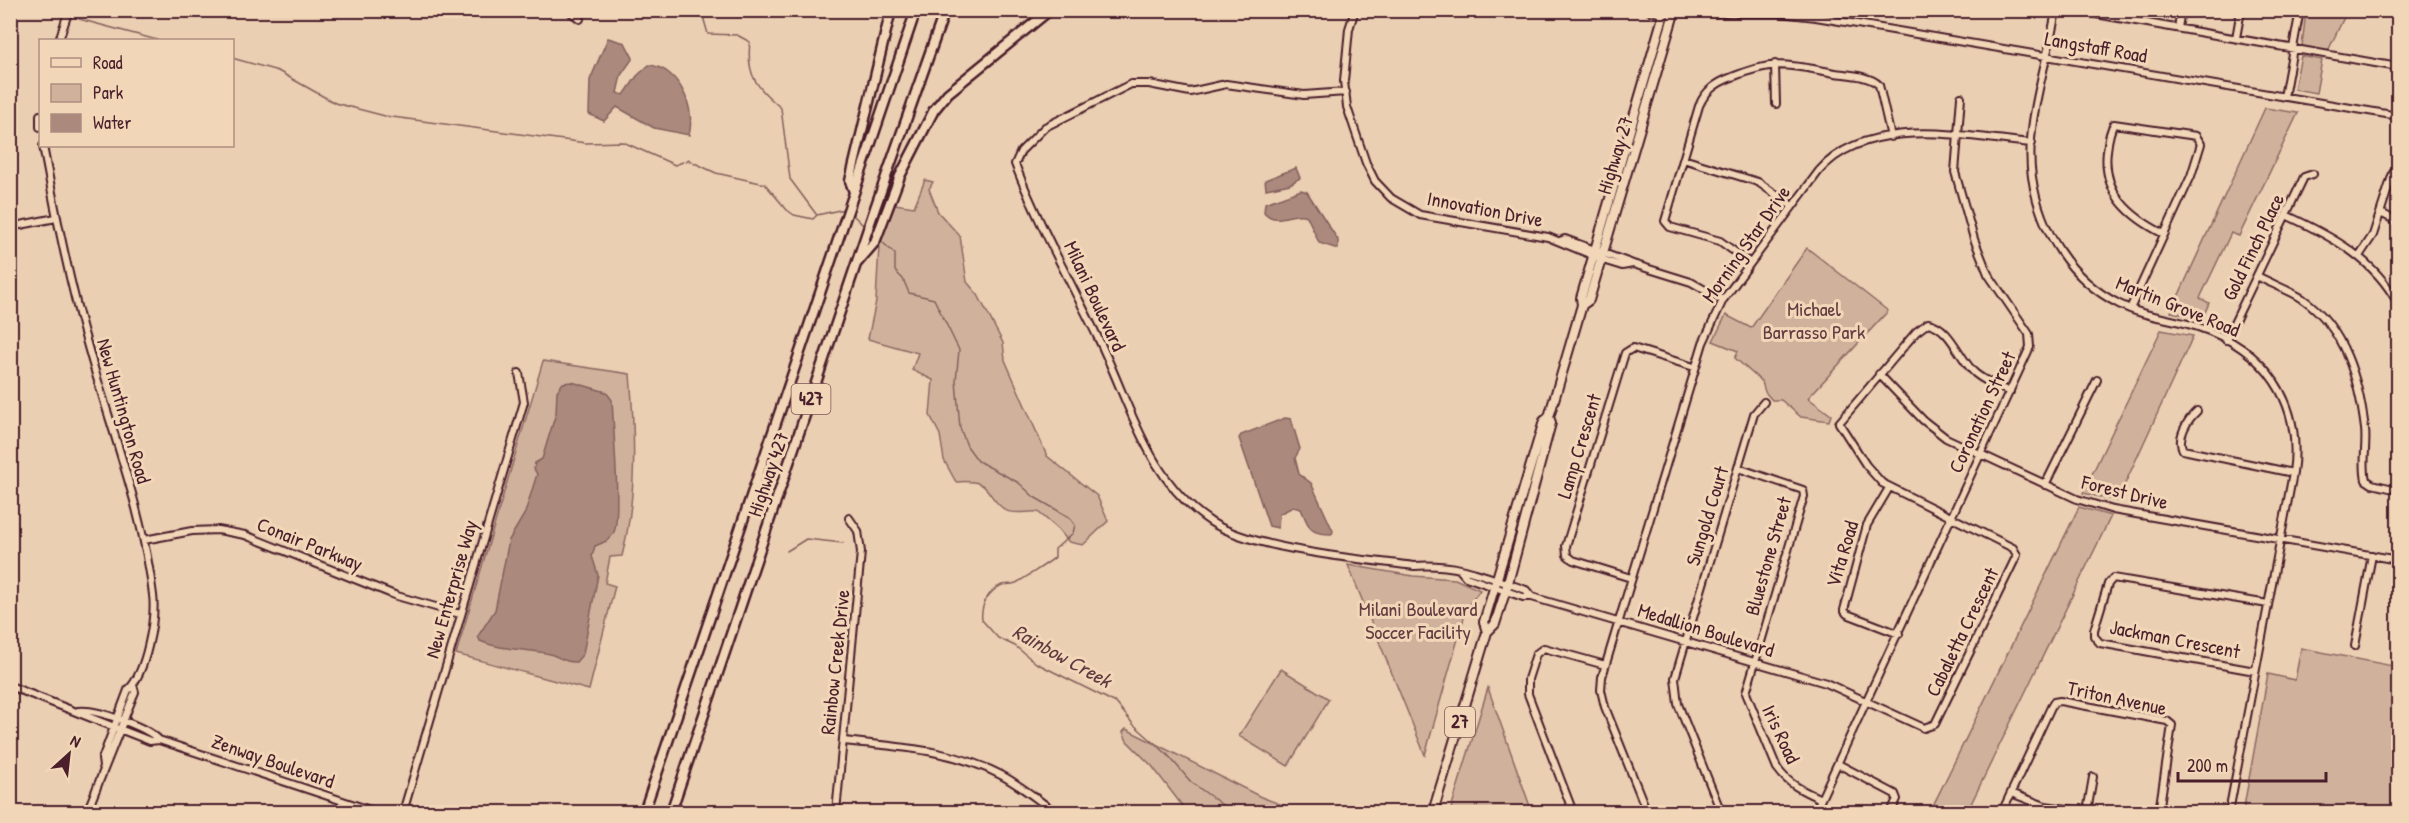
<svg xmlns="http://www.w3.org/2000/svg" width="2409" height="823" font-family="'Patrick Hand',sans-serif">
<rect width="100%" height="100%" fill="#eacfb2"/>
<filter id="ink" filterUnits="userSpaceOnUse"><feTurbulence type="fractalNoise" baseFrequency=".0167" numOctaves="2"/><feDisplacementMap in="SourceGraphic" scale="12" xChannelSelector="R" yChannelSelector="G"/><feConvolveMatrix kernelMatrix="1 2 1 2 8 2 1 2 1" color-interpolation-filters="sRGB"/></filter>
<g filter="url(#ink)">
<path fill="#d0b29c" stroke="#8d6864" stroke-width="1.5" d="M2306 11H2347L2328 51 2302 46Z
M2301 56 2322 60 2316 93 2294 89Z
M2265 108 2298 113 2239 236 2231 233 2200 298 2209 303 2202 319 2171 312Z
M925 180 933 182 929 189 938 212 960 236 967 282 978 295 1003 343 1005 360 1047 456 1097 496 1108 521 1083 545 1069 542 1058 529 1038 512C1029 511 1012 515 1005 510 982 493 994 479 956 482L944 460 940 435 930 415 933 380 912 370 918 353 868 339 876 301 879 246 895 204 914 207Z
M1807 248 1888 311 1808 398 1831 415 1829 421 1801 417 1781 400H1772L1765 392 1762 382 1735 358 1738 351 1713 341 1726 315 1751 328Z
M2161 330 2193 336 2117 501 2083 493Z
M543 361 630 374C635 436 637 496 622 556L610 557 605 583 615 586 589 690 456 654Z
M2079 507 2111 516 1967 812H1930Z
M1348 565 1413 576 1455 579 1480 590 1467 607 1425 755Z
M2301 648 2398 667V812H2243L2268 674 2295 680Z
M1281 669 1329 699 1288 766 1239 736Z
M1488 688 1532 812H1450Z
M1126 729 1261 797 1301 812H1187L1152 766 1127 741 1123 732Z"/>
<path fill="#ab897d" stroke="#845f5c" stroke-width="1.5" d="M608 38 625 43 633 58 621 75 617 93 624 95 637 76 649 65C680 68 696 109 689 135L654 128 617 107 604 121 589 114 590 80Z
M1296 168 1300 178 1290 184 1266 189 1265 180Z
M1301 190 1307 192 1338 240V249L1319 243 1307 216C1292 210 1277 227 1264 212L1265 203Z
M572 382 606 392 612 400C613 424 621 516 614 532 610 541 604 542 595 546L592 556 598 575 583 654 576 662C565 663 560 657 550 654 525 648 502 651 480 641L478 636 495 610 509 540 525 513 537 474 534 469 535 463 542 459 556 413 557 391 563 383Z
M1285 418 1291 419 1300 449 1295 458 1299 474 1311 483 1333 531 1332 534C1309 534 1310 529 1301 509L1293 507 1279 514 1278 528 1269 526 1239 438 1241 435Z"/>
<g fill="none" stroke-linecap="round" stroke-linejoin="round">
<path stroke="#845f5c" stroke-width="1.5" d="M706 10 704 20 708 34 737 35 750 42C746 76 756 86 781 108L790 179 816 214
M79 19 157 40
M232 58 278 71 335 103 385 116 586 143 623 142 675 165 688 160 716 173 765 184 787 210 794 215 813 219 817 215 844 209
M851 213 864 226
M879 239 895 254V271L903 279 909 293 934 299 959 350 956 381 960 428 967 446 978 461 1019 483 1034 497 1069 517 1075 525 1073 533 1055 549V557C1053 560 1020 581 1016 583 1011 585 1006 584 1002 585 988 591 980 606 982 620L998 638 1015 646 1036 663 1116 703 1133 724 1167 754 1191 782 1232 812
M787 551 806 539 843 543"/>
<g stroke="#4a1f2b" stroke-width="10">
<path id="minor" d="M568 10 580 19
M1355 10 1349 29 1344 81 1347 107 1366 163 1375 181 1391 198 1420 215 1548 237 1609 262 1622 266 1633 264
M2056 10C2048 62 2024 125 2032 177 2040 231 2070 279 2119 304 2144 317 2171 318 2198 327 2265 349 2303 402 2293 473L2229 812
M2073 10 2398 67
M1665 13H1779L1816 17 2398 116
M2178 28 2181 10
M2236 38 2241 10
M59 40 69 10
M1775 64 1776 104
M1346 92 1304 95 1226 84 1190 92 1149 84H1131L1045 127 1021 151 1015 164C1038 223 1069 279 1097 336 1130 402 1146 479 1211 522 1254 550 1361 559 1414 566 1459 563 1485 576 1526 590L1532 597
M2284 97 2300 10
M40 115V127
M43 146C56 215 70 286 90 354 112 432 144 515 153 595 156 619 146 673 128 690L102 759 103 767
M1683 159 1758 182 1792 206
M2381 213 2398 222
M2288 216C2331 236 2375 259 2398 304
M10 227 56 218
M1560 241 1565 239 1633 264 1691 282 1723 300
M2359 256 2373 235 2393 173 2398 167
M1750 263 1720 241 1670 227 1665 221 1699 106C1705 91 1716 83 1732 77 1776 59 1789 65 1835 73 1848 75 1869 75 1879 85L1891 137
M2257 276C2272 284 2289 290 2303 299 2345 328 2359 381 2365 429 2367 445 2362 464 2366 480L2372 484 2398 490
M2130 309 2191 176 2201 144 2196 136 2114 124C2109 132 2108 142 2107 151 2102 193 2130 217 2164 234
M2226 340 2304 177 2313 174
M1879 374 1923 420 1946 438 2077 499 2113 510 2398 560
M2197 411C2188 419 2176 438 2183 450L2293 473
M1738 468 1803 490 1804 496 1746 693 1777 768C1788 784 1803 791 1821 799
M2045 485 2097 380
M1889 488 1867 525 1844 610 1847 614 1899 634
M144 540 192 531 218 530 245 535 397 596 460 614
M1460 570 1466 577 1523 597H1532L1826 683 1924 728 1935 724 2017 555 2013 548 1882 483 1866 465 1839 423 1916 332 1928 323C1951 327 1960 361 1976 374 1986 382 1999 387 2010 392
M1631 578 1573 560 1567 555 1566 546 1625 353 1633 348 1694 367
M2355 646 2372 555
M2255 671 2100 643 2094 636V630L2108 584 2113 578 2268 604
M10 686 150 741 159 740 376 812
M78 711C95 708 147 727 159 740
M844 741C898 747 952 749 1001 775 1020 785 1038 800 1055 812
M1838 764 1895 794 1897 799 1891 812
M2011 793 2045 806 2089 812
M87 812 135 692 133 685
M403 812 524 402 519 373
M836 812 861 552 858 531 849 518
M1573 812 1528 694V679L1536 654 1544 648 1605 665
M1647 812 1605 707 1601 690 1602 677 1703 343 1723 300 1819 171C1868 114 1967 137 2032 143
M1721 812 1678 704 1675 678 1754 414 1764 402
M1815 812 2030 347 2029 334 1988 274 1974 239 1955 172 1961 97
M2002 812 2051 707 2054 702 2060 701 2167 721 2172 725 2159 812
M2087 812 2093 777"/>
</g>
<g stroke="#4a1f2b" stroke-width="12">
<path id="major" d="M1650 10 1665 13
M1582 305 1589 300 1675 10
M1487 632 1484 622 1544 421 1549 417
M1433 812 1487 632 1495 624 1508 583 1551 423 1549 417 1582 305 1581 298 1665 10"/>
</g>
<g stroke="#4a1f2b" stroke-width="13">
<path id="highway" d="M854 192 850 181 891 10
M857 263 875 242 900 176 934 110 948 93 1050 10
M644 812 916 10
M671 812 875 208 945 10"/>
</g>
<use href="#minor" stroke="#f1d6b8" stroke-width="6"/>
<use href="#major" stroke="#f1d6b8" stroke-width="8"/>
<use href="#highway" stroke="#f1d6b8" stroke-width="8"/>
</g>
</g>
<g text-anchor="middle" stroke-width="6" stroke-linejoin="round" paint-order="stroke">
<g fill="#f1d6b8" stroke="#7c5655" stroke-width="1.5">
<rect x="791.5" y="384" width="39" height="30" rx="4.5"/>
<rect x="1445" y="707" width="30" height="30" rx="4.5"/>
</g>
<g font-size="18" font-weight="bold" fill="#4a1f2b">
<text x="811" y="405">427</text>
<text x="1460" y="728">27</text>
</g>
<g font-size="20" fill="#4a1f2b" stroke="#f1d6b8">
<text transform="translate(2096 47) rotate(10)" y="7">Langstaff Road</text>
<text transform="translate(1615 155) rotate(-73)" y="7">Highway 27</text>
<text transform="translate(1485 209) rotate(11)" y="7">Innovation Drive</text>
<text transform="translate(1746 244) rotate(-55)" y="7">Morning Star Drive</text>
<text transform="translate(2253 247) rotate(-64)" y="7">Gold Finch Place</text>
<text transform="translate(1095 296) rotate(65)" y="7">Milani Boulevard</text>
<text transform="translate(2178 306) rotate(22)" y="7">Martin Grove Road</text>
<text transform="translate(124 411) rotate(74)" y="7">New Huntington Road</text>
<text transform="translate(1982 412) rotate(-65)" y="7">Coronation Street</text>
<text transform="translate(1579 446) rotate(-73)" y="7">Lamp Crescent</text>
<text transform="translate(768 474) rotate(-71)" y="7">Highway 427</text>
<text transform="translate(2125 492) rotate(14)" y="7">Forest Drive</text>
<text transform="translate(1707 516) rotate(-73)" y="7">Sungold Court</text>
<text transform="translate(310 544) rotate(22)" y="7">Conair Parkway</text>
<text transform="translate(1842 554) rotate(-73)" y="7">Vita Road</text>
<text transform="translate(1768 556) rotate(-74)" y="7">Bluestone Street</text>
<text transform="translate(451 589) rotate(-74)" y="7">New Enterprise Way</text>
<text transform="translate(1706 630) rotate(17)" y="7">Medallion Boulevard</text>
<text transform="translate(1962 632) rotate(-64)" y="7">Cabaletta Crescent</text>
<text transform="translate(2175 639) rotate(11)" y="7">Jackman Crescent</text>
<text transform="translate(835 662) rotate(-84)" y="7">Rainbow Creek Drive</text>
<text transform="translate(2117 698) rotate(12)" y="7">Triton Avenue</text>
<text transform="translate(1781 734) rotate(65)" y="7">Iris Road</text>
<text transform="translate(273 761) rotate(19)" y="7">Zenway Boulevard</text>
</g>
<g font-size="20" fill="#653c42" stroke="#f1d6b8">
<text x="1814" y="316">Michael<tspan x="1814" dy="23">Barrasso Park</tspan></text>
<text x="1418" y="616">Milani Boulevard<tspan x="1418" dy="23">Soccer Facility</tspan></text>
</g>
<g font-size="21" font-style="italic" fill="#623a40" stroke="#f1d6b8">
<text transform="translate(1062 656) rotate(29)" y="7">Rainbow Creek</text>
</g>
</g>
<rect width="2409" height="823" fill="none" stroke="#f1d6b8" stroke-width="36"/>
<rect x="18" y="18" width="2373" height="787" fill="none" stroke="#4a1f2b" stroke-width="2" filter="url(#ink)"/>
<rect x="39" y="39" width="195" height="108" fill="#f1d6b8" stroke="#ae8d80" stroke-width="1.5"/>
<rect x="51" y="58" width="30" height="9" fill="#f1d6b8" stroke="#ae8d80" stroke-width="1.5"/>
<text x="93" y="69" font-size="18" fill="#4a1f2b">Road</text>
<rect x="51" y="84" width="30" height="18" fill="#d0b29c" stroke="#ae8d80" stroke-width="1.5"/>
<text x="93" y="99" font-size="18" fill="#4a1f2b">Park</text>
<rect x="51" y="114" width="30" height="18" fill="#ab897d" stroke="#ae8d80" stroke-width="1.5"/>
<text x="93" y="129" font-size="18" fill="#4a1f2b">Water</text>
<g transform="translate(69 754) rotate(27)" stroke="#f1d6b8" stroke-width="4.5" paint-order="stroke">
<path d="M0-4.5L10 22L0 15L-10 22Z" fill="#4a1f2b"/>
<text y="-9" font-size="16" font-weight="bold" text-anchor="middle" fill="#4a1f2b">N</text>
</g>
<path d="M2178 772v9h148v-9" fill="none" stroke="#4a1f2b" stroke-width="3"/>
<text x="2187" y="772" font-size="18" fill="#4a1f2b" stroke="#f1d6b8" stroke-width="4.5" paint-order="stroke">200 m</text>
</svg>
